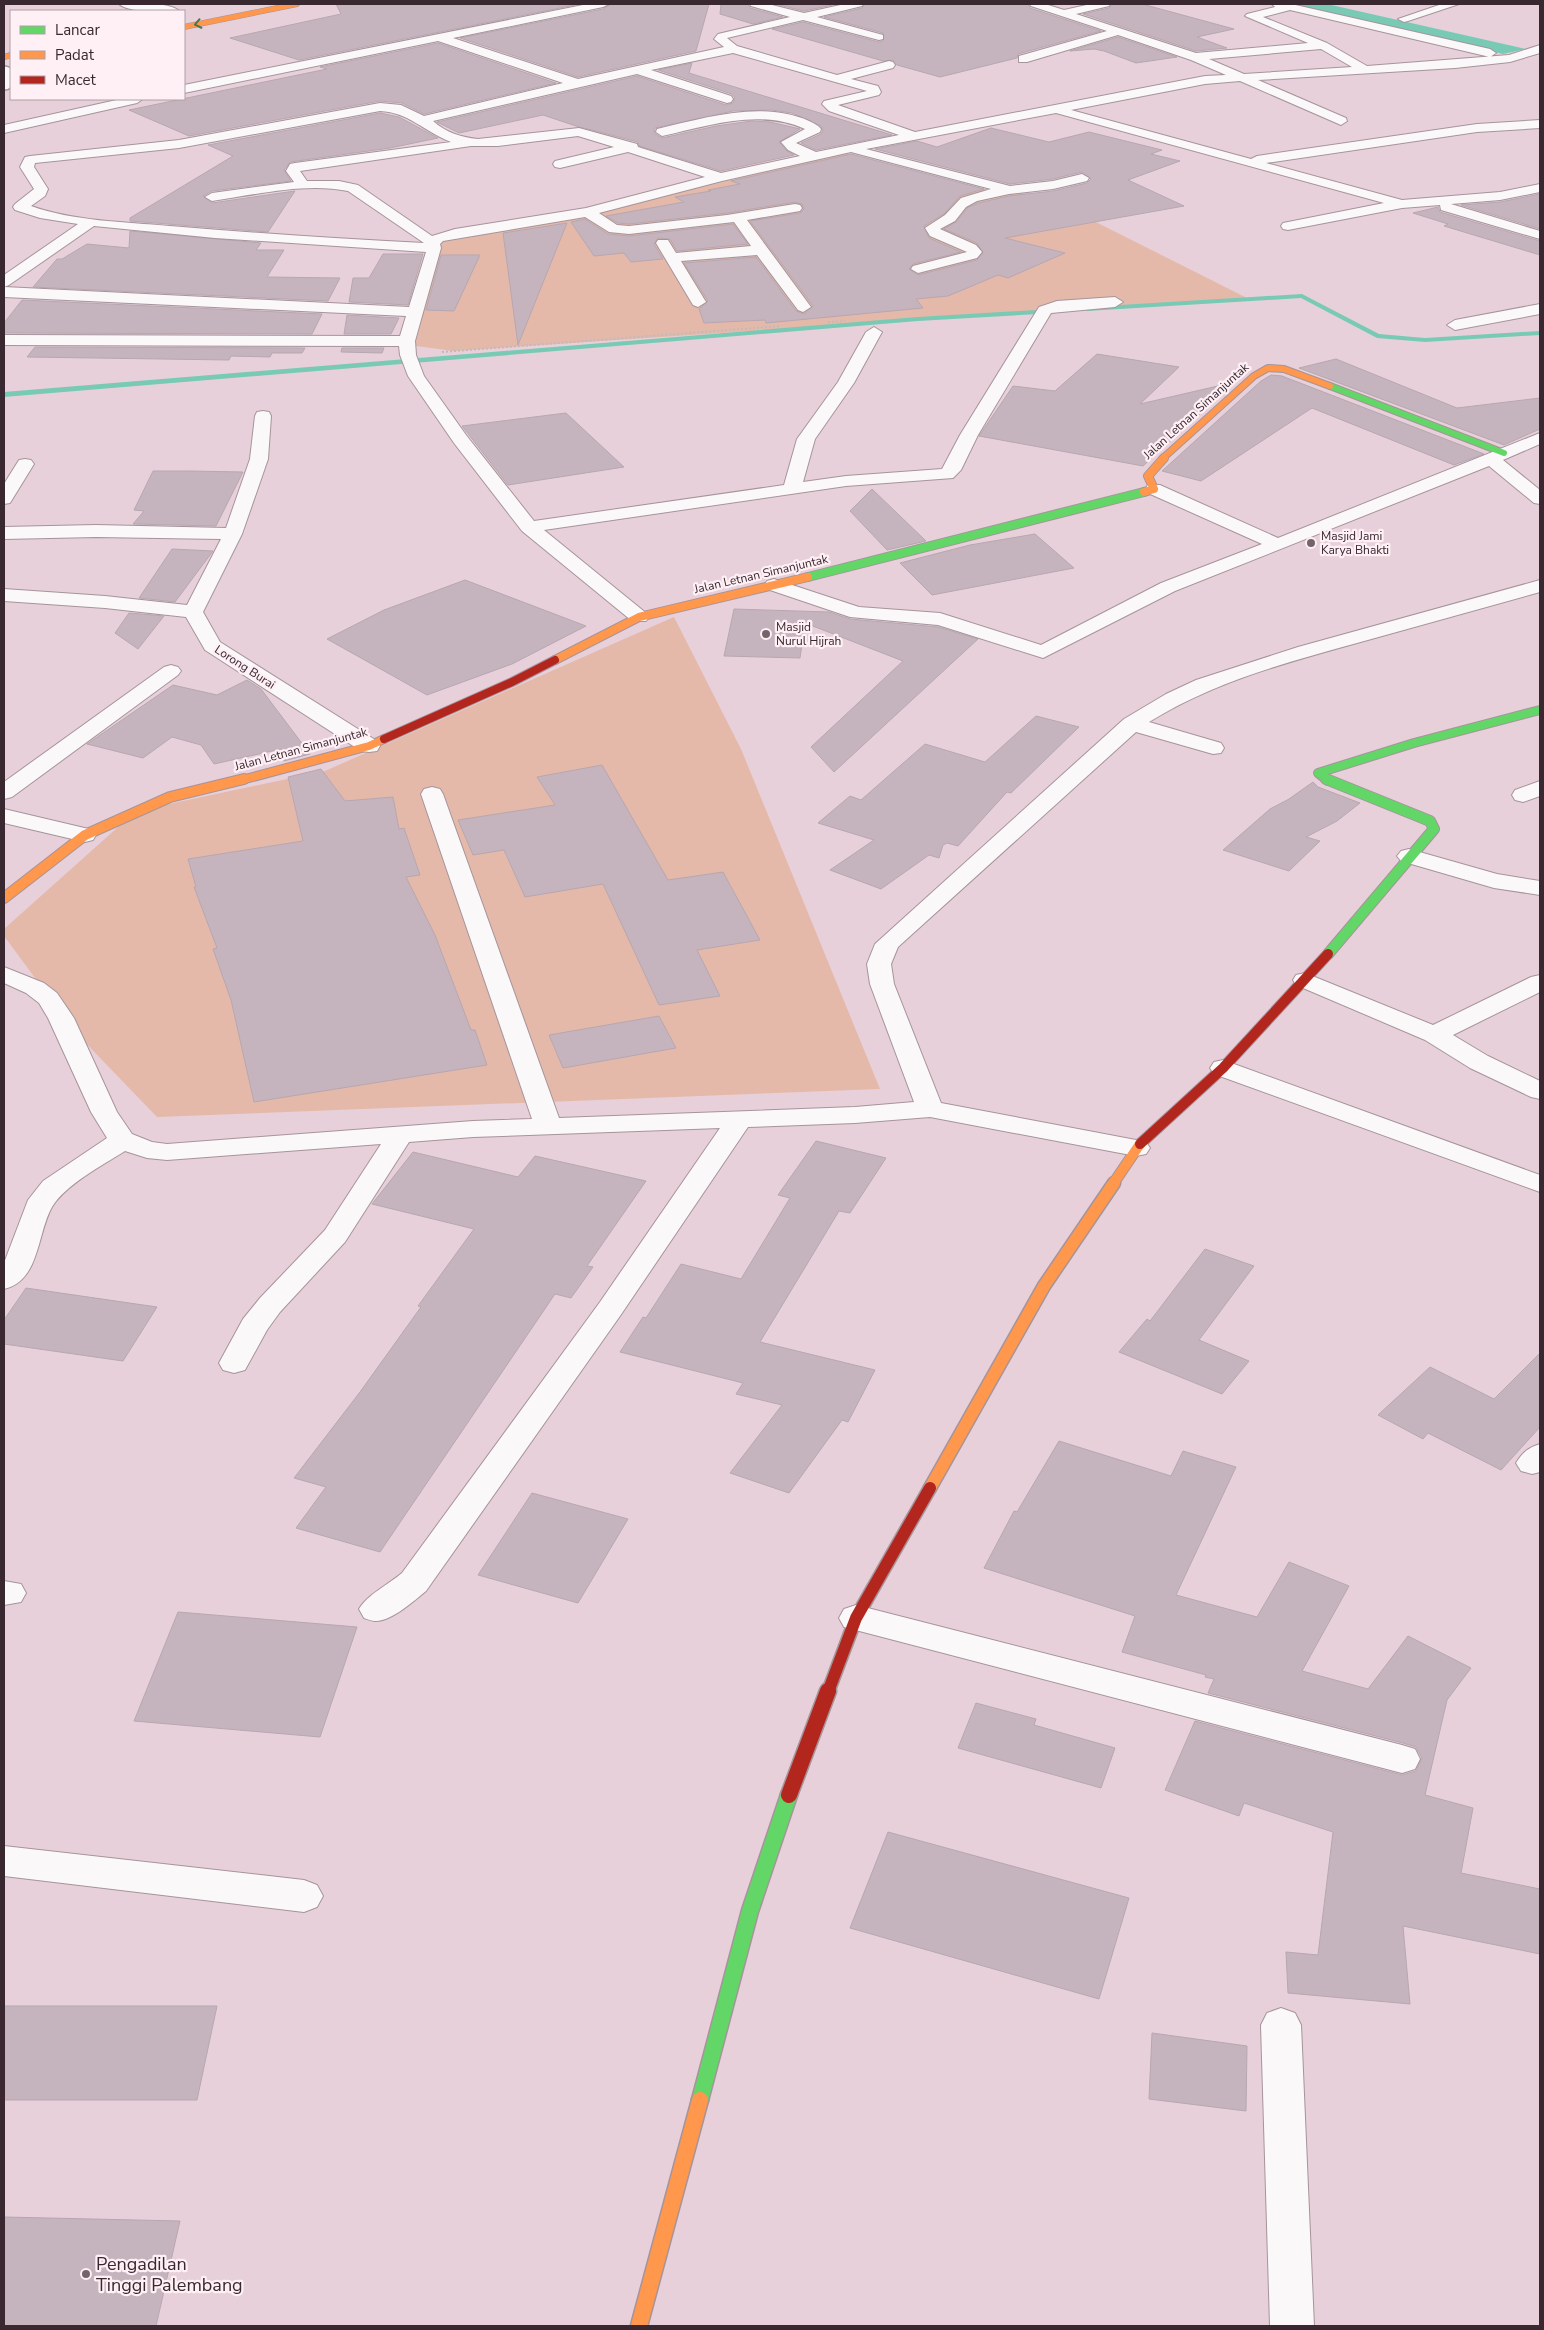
<svg xmlns="http://www.w3.org/2000/svg" width="1544" height="2330" font-family="'Nunito Sans',sans-serif">
<rect width="100%" height="100%" fill="#e7d0d9"/>
<path fill="#e4b9a9" d="M843 153 996 192 1040 194 1247 298 453 351 409 345 443 237 584 215Z
M674 617 741 749 880 1089 157 1117 75 1032 4 936V929L136 811 325 771Z"/>
<path fill="#79cab5" d="M1285 4H1327L1526 49 1503 54Z"/>
<g fill="none" stroke-linecap="round" stroke-linejoin="round">
<path fill="#79cab5" fill-rule="evenodd" d="M1302 294 1379 334 1425 338 1540 331V335L1425 342 1377 338 1301 298 1087 311 1083 309 1087 307Z
M1053 309H1056V313L918 321 4 397V392L918 317Z"/>
</g>
<path fill="#c5b4be" stroke="#b7a7b0" d="M336 4H580L299 60 230 38 341 14Z
M611 4H709L696 51 578 77 460 38 603 9Z
M721 4H748L750 8 783 17 753 24 720 14Z
M775 4H837L804 11Z
M865 4H1028L1030 8 1101 31 1018 54 1017 58 940 77 897 65 893 60 883 61 772 29 803 22 879 42 883 41V33L824 17 862 8Z
M1112 4H1142L1234 29 1197 37 1227 48 1196 51 1083 14 1109 8Z
M1118 37 1177 57 1136 63 1104 51 1094 49 1070 51Z
M438 43 556 83 424 114 402 103 380 101 189 136 129 110 327 69 320 67Z
M692 63 689 73 892 135 816 150 801 143 821 134 823 130 821 126 792 113 772 110 733 111 655 128 654 133 662 138 716 126 752 121 770 122 800 129 779 142 787 151 794 155 721 171 639 146 638 142 576 126 543 115 459 133 437 122 637 76 726 105 733 103 735 98 732 94 658 70Z
M380 113 399 117 438 138 390 148 290 162 284 170 291 181 212 191 203 196 212 203 295 191 268 232 130 221V218L233 156 208 145Z
M991 128 1049 142 1089 132 1162 150 1151 154 1180 161 1128 180 1184 206 1005 238 1065 253 1008 278 998 275 948 296 916 299 923 308 766 323 765 320 704 323 699 309 708 301 684 263 756 257 796 311 804 314 813 306 750 221 800 213 804 209 802 204 795 202 727 213 629 224 618 223 606 216 684 202 675 197 711 191 708 190 740 184 731 181 851 154 984 189 960 196 944 214 924 226 929 238 961 252 913 264 909 269 918 275 977 260 983 253 977 243 944 229 956 222 967 208 978 203 1009 196 1053 191 1087 183 1091 179 1082 172 1053 179 1010 184 875 149 917 141 937 147Z
M1540 194V229L1461 205 1500 202Z
M1438 207 1440 212 1540 241V255L1444 226 1448 224 1413 213Z
M585 219 608 234 629 236 733 224 748 244 677 251 670 239 658 238 654 244 663 259 631 262 624 253 594 256 571 222Z
M567 223 518 345 503 233Z
M130 231 261 243 256 250H284L267 277 340 278 328 301 33 287 57 259H62L87 244 129 248Z
M383 254H423L408 305 349 302 353 278H369Z
M441 255H480L454 311 426 310Z
M22 300 322 314 312 334 4 333V323Z
M347 315 399 318 391 334H344Z
M35 347 305 348 302 353H272L270 357 231 356 229 360 27 357Z
M342 348H384L382 353 341 352Z
M1097 354 1179 367 1140 404 1235 382 1143 466 979 436 1013 386 1055 391Z
M1336 359 1457 408 1540 398V429L1504 445 1299 368Z
M1271 375 1282 376 1484 454 1454 465 1312 408 1201 481 1162 471 1261 381Z
M566 413 624 467 508 485 462 426Z
M153 471H190L243 472 216 526 133 524 144 511 134 510Z
M872 489 926 541 887 550 850 511Z
M1035 534 1074 568 932 595 900 563 970 545Z
M172 549 213 551 175 602 139 598Z
M465 580 586 626 512 664 427 695 327 639 384 610Z
M734 609 829 612 850 619 938 627 978 639 834 772 811 747 903 661 805 623 800 658 724 656Z
M129 613 164 616 138 649 115 633Z
M247 680 261 689 310 754 284 761 281 749 214 764 201 745 172 737 143 758 87 744 173 685 217 695Z
M1036 716 1079 727 1011 793 1007 792 958 846 947 843 943 845 939 858 929 855 881 889 830 870 874 840 818 823 850 796 861 800 925 744 985 762Z
M602 765 668 880 723 872 760 940 697 950 720 996 659 1005 603 884 525 897 504 850 473 855 458 820 555 805 537 777Z
M321 769 345 801 393 797 399 829 404 828 420 875 406 877 435 935 471 1030H475L487 1065 254 1102 231 1000 213 949 217 948 194 887H196L188 859 303 841 288 777Z
M1313 782 1318 787 1360 803 1337 821 1306 837 1320 841 1289 871 1223 850 1270 809 1289 799Z
M659 1016 676 1048 563 1068 549 1035Z
M816 1141 886 1158 850 1213 839 1211 760 1342 875 1370 848 1422 842 1420 789 1493 730 1473 782 1405 736 1394 743 1383 620 1352 643 1317 646 1318 681 1264 741 1279 790 1198 778 1195Z
M413 1152 518 1177 535 1156 646 1181 587 1266 593 1267 571 1298 555 1294 380 1552 296 1528 326 1487 294 1478 360 1392 421 1307 418 1306 474 1229 372 1204Z
M1205 1249 1254 1266 1199 1340 1249 1361 1222 1394 1119 1352 1147 1319 1150 1321Z
M26 1288 157 1307 123 1361 4 1344V1320Z
M1540 1353V1427L1501 1470 1428 1433 1423 1439 1378 1415 1430 1367 1494 1399Z
M1059 1441 1171 1476 1183 1451 1236 1467 1176 1595 1257 1617 1289 1562 1349 1586 1302 1671 1368 1689 1408 1636 1471 1668 1447 1700 1425 1795 1473 1808 1461 1873 1540 1889V1954L1403 1926 1410 2004 1288 1993 1286 1952 1318 1955 1333 1832 1244 1803 1239 1816 1165 1790 1195 1721 1402 1775 1416 1771 1422 1758 1416 1747 1403 1743 1208 1693 1214 1679 1205 1677 1206 1675 1122 1652 1135 1616 984 1568 1014 1511 1017 1512Z
M532 1493 628 1519 578 1603 478 1575Z
M178 1612 357 1627 320 1737 134 1721Z
M976 1703 1036 1719 1034 1725 1115 1748 1101 1788 958 1748Z
M888 1832 1129 1898 1099 1999 850 1928Z
M4 2006H217L197 2100H4Z
M1152 2033 1247 2046 1246 2111 1149 2099Z
M4 2217 180 2221 156 2326H4Z"/>
<g fill="none" stroke-linecap="round" stroke-linejoin="round">
<g stroke="#a6949b" stroke-width="24">
<path id="lane" d="M4 77V79"/>
</g>
<g stroke="#a6949b" stroke-width="2">
<path id="street" d="M119 4C132 3 170 2 179 11 166 12 129 13 119 4Z
M588 4H609L603 7 453 38 578 79 724 47 714 39 718 34 790 17 751 6 750 4H768L804 13 845 4H863L862 6 817 17 883 35V39L879 40 803 20 727 38 737 46 837 75 889 61 893 62 895 65 893 68 851 79 878 86 881 92 879 95 838 105 915 132 1205 76 1226 75 1191 60 1118 35 1027 62H1019V56L1107 31 1031 6 1030 4H1045L1064 10 1091 4H1110L1109 6 1076 14 1196 53 1308 43 1245 16 1247 14 1275 7 1272 4H1291L1490 49 1496 53 1490 57 1290 10 1263 17 1327 43 1367 66 1509 55 1540 45V53L1510 62 1455 68 1258 80 1346 118 1347 121 1341 125 1240 81 1205 84 1071 110 1251 159 1257 156 1477 124 1540 120V128L1477 132 1266 163 1402 200 1500 192 1540 184V192L1500 200 1451 204 1540 231V239L1441 210 1440 205 1402 208 1288 230 1283 229 1281 226 1283 223 1384 203 1056 113 866 149 1010 186 1053 181 1082 174 1089 178 1087 181 1053 189 1009 194 977 201 966 207 955 221 940 229 976 245 982 252 977 258 918 273 911 269 913 266 967 252 930 236 925 228 945 215 961 198 991 189 851 152 722 181 599 213 617 225 629 226 727 215 795 204 800 205 802 208 800 211 747 220 811 307 803 312 798 310 757 255 681 261 706 302 698 307 693 305 656 243 658 240H668L676 253 751 246 734 222 629 234 609 232 585 217 443 241 440 244 441 248 415 341 416 355 424 376 466 435 534 521 784 485 797 439 838 382 866 332 874 327 882 332 854 383 815 439 803 482 846 476 942 469 960 435 1039 307 1057 301 1115 297 1123 302 1115 307 1051 313 978 435 961 470 953 478 846 486 544 530 646 613 649 617 646 621H632L522 531 454 443 408 376 400 355 399 346 4 345V335L400 336 406 316 4 297V287L409 307 426 252 215 238 94 226 9 285 4 287V275L78 224 40 218 15 210 13 207 15 204 34 189 20 167 25 157 30 156 179 140 380 103 401 105 424 116 563 83 438 41 184 93V85ZM1321 49 1352 67 1244 74 1209 59ZM733 53 867 91 824 101 822 104 829 111 899 135 816 152 796 143 820 132 821 129C818 125 813 123 809 121 762 100 705 118 657 129L656 132 662 136C708 126 759 108 805 129L781 142 788 150 800 156 721 173 638 147 637 144 579 128 478 139C460 137 447 133 433 121L637 74 727 103 731 102 733 99 731 96 651 70ZM380 111C408 112 425 132 451 142L295 163 290 164 286 171 294 182 212 193 205 197 212 201C255 195 305 182 348 191L424 243C339 239 254 233 170 226 124 222 73 221 31 206L45 196 48 189 34 167 35 163 179 148ZM578 136 614 147 555 161 553 164 555 167 560 168 628 152 705 177 586 208 455 229 432 236 358 185 339 181H307L300 171 471 146H498Z
M1442 4H1459L1408 21 1404 22 1398 19Z
M121 99H143L137 103 4 133V125Z
M1540 304V314L1455 330 1447 325 1455 320Z
M263 411 269 412 271 416 268 459 242 534 203 612 220 642 377 741 380 746 377 751 369 752 361 751 205 650 186 617 105 608 4 601V589L105 596 187 605 221 539 96 537 4 539V527L96 525 226 528 250 459 255 416 257 412Z
M1540 433V444L1503 460 1540 490V504L1534 503 1489 466 1175 591 1043 658 938 625 850 617 767 589 764 585 767 581 774 579 859 607 940 613 1041 645 1161 583 1262 544 1148 493 1145 489 1148 485H1160L1278 538Z
M25 459 31 460 34 464 10 503 4 504V484L19 460Z
M1540 580V592C1479 609 1418 626 1357 643 1285 663 1213 682 1149 722L1221 743 1224 748 1221 753 1213 754 1136 732 898 947 891 964 894 984 941 1103 1136 1140 1146 1142 1150 1148 1146 1154 1136 1156 930 1117 855 1123 748 1127 620 1316 426 1591C415 1600 391 1622 375 1621 372 1621 367 1619 364 1618L359 1609C367 1595 389 1584 402 1573L600 1302 720 1128 473 1137 409 1142 345 1242 280 1312 267 1330 245 1370 234 1373 223 1370 219 1363 243 1319 260 1298 325 1230 381 1144 167 1160 147 1158 125 1151C103 1165 65 1185 52 1207 37 1233 40 1281 4 1289V1263L28 1200 43 1181 107 1138 91 1112 48 1018 39 1003 26 993 4 983V967L44 983 57 993 74 1018 117 1112 132 1134 152 1142 167 1144 473 1121 532 1119 421 794 424 789 432 787 440 789 443 794 559 1118 855 1107 914 1102 870 984 867 964 875 944 1124 719 1166 694 1196 680 1298 647Z
M171 665 178 667 181 671 178 675 12 797 4 799V782L164 667Z
M1540 781V796L1523 802 1515 800 1512 795 1515 790Z
M4 809 93 830 96 835 93 840 85 842 4 823Z
M1409 849 1497 874 1540 881V895L1494 888 1401 861 1397 856 1401 851Z
M1305 973 1433 1025 1531 977 1540 975V992L1453 1035 1488 1056 1540 1081V1099L1531 1097 1470 1068 1425 1040 1296 985 1293 980 1296 975Z
M1223 1060 1540 1175V1192L1214 1074 1210 1068 1214 1062Z
M1540 1444V1472L1532 1474 1521 1471 1516 1463C1523 1452 1528 1448 1540 1444Z
M4 1581 21 1584 26 1593 21 1602 4 1605Z
M856 1605 1402 1745 1415 1749 1420 1759 1415 1769 1402 1773 844 1627 839 1618 844 1609Z
M4 1846 304 1880 317 1885 323 1896 317 1907 304 1912 4 1876Z
M1281 2008 1295 2013 1301 2025 1314 2326H1270L1261 2025 1267 2013Z"/>
</g>
<g stroke="#a6949b" stroke-width="8">
<path id="fast-far3" d="M1330 386 1504 453"/>
</g>
<g stroke="#a6949b" stroke-width="10">
<path id="fast-far2" d="M808 577 1144 492
M1328 781 1318 773 1414 743 1540 710"/>
</g>
<g stroke="#a6949b" stroke-width="12">
<path id="fast-far1" d="M1326 779 1430 821 1434 829 1328 954"/>
</g>
<g stroke="#a6949b" stroke-width="19">
<path id="fast" d="M700 2100 750 1911 789 1795"/>
</g>
<g stroke="#a6949b" stroke-width="6">
<path id="slow-far5" d="M184 27 297 4
M4 57 11 55"/>
</g>
<g stroke="#a6949b" stroke-width="8">
<path id="slow-far4" d="M1162 459 1254 376 1268 368 1284 369 1330 386"/>
</g>
<g stroke="#a6949b" stroke-width="10">
<path id="slow-far3" d="M1144 492 1154 489 1148 476 1164 458
M555 660 639 617 808 577
M238 781 369 746 384 739"/>
</g>
<g stroke="#a6949b" stroke-width="12">
<path id="slow-far2" d="M4 898 85 835 170 797 244 779
M1113 1184 1140 1144"/>
</g>
<g stroke="#a6949b" stroke-width="15">
<path id="slow-far1" d="M930 1488 1044 1286 1114 1183"/>
</g>
<g stroke="#a6949b" stroke-width="19">
<path id="slow" d="M639 2326 700 2100"/>
</g>
<g stroke="#a6949b" stroke-width="10">
<path id="jam-far3" d="M384 739 512 682 555 660"/>
</g>
<g stroke="#a6949b" stroke-width="12">
<path id="jam-far2" d="M1140 1144 1223 1068 1328 954"/>
</g>
<g stroke="#a6949b" stroke-width="15">
<path id="jam-far1" d="M828 1692 856 1618 930 1488"/>
</g>
<g stroke="#a6949b" stroke-width="19">
<path id="jam" d="M789 1795 828 1691"/>
</g>
<path stroke="#c3b9bc" stroke-width="2" stroke-dasharray="2 2" stroke-linecap="butt" d="M828 322 845 321
M442 352 780 326"/>
<use href="#lane" stroke="#fbf8f9" stroke-width="21"/>
<use href="#street" fill="#fbf8f9" fill-rule="evenodd"/>
<use href="#fast-far3" stroke="#63d668" stroke-width="6"/>
<use href="#fast-far2" stroke="#63d668" stroke-width="8"/>
<use href="#fast-far1" stroke="#63d668" stroke-width="10"/>
<use href="#fast" stroke="#63d668" stroke-width="16"/>
<use href="#slow-far5" stroke="#ff974d" stroke-width="5"/>
<use href="#slow-far4" stroke="#ff974d" stroke-width="6"/>
<use href="#slow-far3" stroke="#ff974d" stroke-width="8"/>
<use href="#slow-far2" stroke="#ff974d" stroke-width="10"/>
<use href="#slow-far1" stroke="#ff974d" stroke-width="12"/>
<use href="#slow" stroke="#ff974d" stroke-width="16"/>
<use href="#jam-far3" stroke="#b3261e" stroke-width="8"/>
<use href="#jam-far2" stroke="#b3261e" stroke-width="10"/>
<use href="#jam-far1" stroke="#b3261e" stroke-width="12"/>
<use href="#jam" stroke="#b3261e" stroke-width="16"/>
</g>
<defs><path id="oneway-chevron" d="M-2-3.5L2.5 0L-2 3.5" fill="none" stroke-width="1.6" stroke-linecap="round" stroke-linejoin="round" transform="scale(1.25)"/></defs>
<use stroke="#4c7649" href="#oneway-chevron" transform="translate(198 24) rotate(168)"/>
<g fill="#76636a" stroke="#fef0f5" stroke-width="2">
<circle cx="1311" cy="543" r="5"/>
<circle cx="766" cy="634" r="5"/>
<circle cx="86" cy="2274" r="5"/>
</g>
<g text-anchor="middle" stroke-width="4.5" stroke-linejoin="round" paint-order="stroke">
<g font-size="12" fill="#39282f" stroke="#fef0f5">
<text transform="translate(1196 411) rotate(-42)" y="4">Jalan Letnan Simanjuntak</text>
<text transform="translate(761 574) rotate(-13)" y="4">Jalan Letnan Simanjuntak</text>
<text transform="translate(245 667) rotate(33)" y="4">Lorong Burai</text>
<text transform="translate(301 749) rotate(-15)" y="4">Jalan Letnan Simanjuntak</text>
</g>
<g font-size="12" fill="#39282f" stroke="#fef0f5" text-anchor="start">
<text x="1321" y="540">Masjid Jami<tspan x="1321" dy="14">Karya Bhakti</tspan></text>
<text x="776" y="631">Masjid<tspan x="776" dy="14">Nurul Hijrah</tspan></text>
</g>
<g font-size="18" fill="#39282f" stroke="#fef0f5" text-anchor="start">
<text x="96" y="2270">Pengadilan<tspan x="96" dy="21">Tinggi Palembang</tspan></text>
</g>
</g>
<rect width="1544" height="2330" fill="none" stroke="#39282f" stroke-width="10"/>
<rect x="10" y="10" width="175" height="90" fill="#fef0f5" stroke="#afa0a6"/>
<rect x="20" y="26" width="25" height="8" fill="#63d668" stroke="#afa0a6"/>
<text x="55" y="35" font-size="15" fill="#39282f">Lancar</text>
<rect x="20" y="51" width="25" height="8" fill="#ff974d" stroke="#afa0a6"/>
<text x="55" y="60" font-size="15" fill="#39282f">Padat</text>
<rect x="20" y="76" width="25" height="8" fill="#b3261e" stroke="#afa0a6"/>
<text x="55" y="85" font-size="15" fill="#39282f">Macet</text>
</svg>
